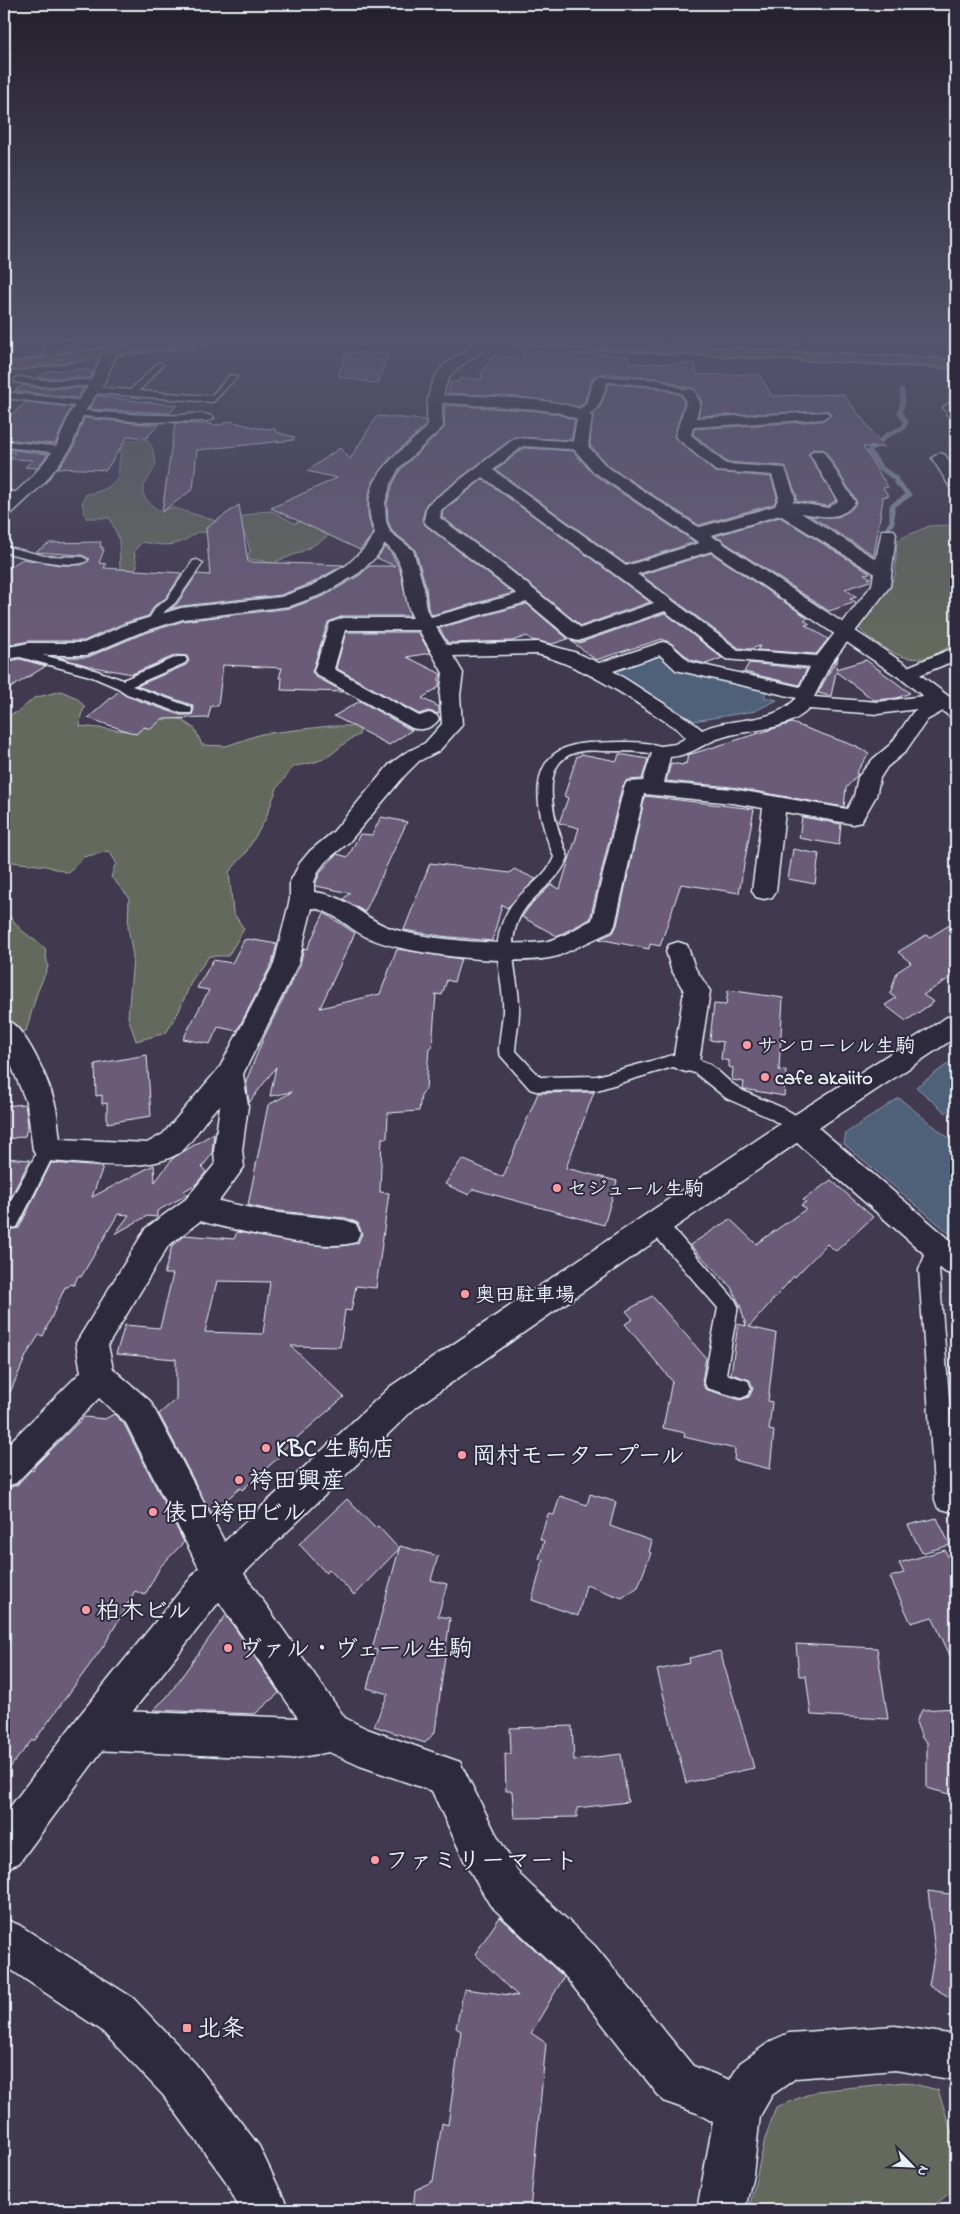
<svg xmlns="http://www.w3.org/2000/svg" width="960" height="2214" font-family="'Indie Flower','Klee One',sans-serif">
<rect width="100%" height="100%" fill="#41394f"/>
<filter id="ink" filterUnits="userSpaceOnUse"><feTurbulence type="fractalNoise" baseFrequency=".02" numOctaves="2"/><feDisplacementMap in="SourceGraphic" scale="10" xChannelSelector="R" yChannelSelector="G"/><feConvolveMatrix kernelMatrix="1 2 1 2 8 2 1 2 1" color-interpolation-filters="sRGB"/></filter>
<g filter="url(#ink)">
<path fill="#64695b" stroke="#a6adaa" d="M129 440H147L152 447 156 464C147 486 131 490 158 510L174 508 223 523 258 512 272 511 294 523 309 520 341 526C320 543 302 553 277 561L275 570H263L265 561 247 559 250 550 245 534 197 532C177 548 166 546 142 542L134 551 137 566 132 577 120 570 119 539 110 518H86L82 503 86 494C104 491 119 486 119 466 119 460 121 456 120 450Z
M951 525 956 530V642C927 662 910 665 880 645 872 640 865 635 859 628L895 576 897 540 929 526Z
M61 691 77 698 85 707 81 715 80 726 127 731 156 717 180 719 195 729 202 745 226 746 261 734 330 726H355L360 730 359 735C347 740 342 746 333 753 322 762 308 764 294 766L277 788 265 820 245 854 229 872 233 912 244 929 228 956H209L192 980 179 1011 166 1033 136 1041 128 1017 133 957 128 927 129 897 111 877 116 862 109 851 83 857 69 873 46 866 4 861V717L18 712 34 698Z
M4 909 21 930 45 948 48 967 37 993 26 1031 19 1033 6 1017 4 1005Z
M905 2082 938 2090 954 2139 956 2188 928 2210H751L750 2205 765 2139 776 2107 817 2091Z"/>
<path fill="#4f6079" stroke="#8c9aac" d="M660 652 677 666 768 688 764 697 777 700 755 711 694 721 607 670Z
M956 1058V1105L946 1113 916 1087Z
M899 1098 956 1144V1239L844 1144 846 1133Z"/>
<g fill="none" stroke-linecap="round" stroke-linejoin="round">
<path stroke="#8c9aac" stroke-width="5" d="M888 528 892 522V506L909 495 896 482V479L880 467 869 451 887 435 903 428 906 422 900 412 903 401 902 390"/>
<path fill="#4f6079" fill-rule="evenodd" d="M4 341H30L26 347 4 356Z"/>
</g>
<path fill="#6a5c79" stroke="#e8f1f8" fill-rule="evenodd" d="M525 351 629 356 628 363 695 364 697 375 759 374 772 396 843 394 884 447H863L888 487 883 488 889 496 882 497 883 499 874 555 810 516 838 517 851 510 857 502 825 450 813 449 808 454 836 500 828 506 796 501 797 496 785 466 727 462 693 434 694 429 822 421 831 415 829 411 698 416 702 402 694 388H687L659 378 602 373 592 378 584 403 579 407 519 397 448 393 451 382H459V379H483L481 374 492 356 523 359Z
M346 353 388 354 378 384 338 376Z
M88 369V372H93L90 378H37L48 371Z
M609 384 658 388 681 395 684 403 674 437 715 472 771 477 777 497 774 504 699 525 607 465 590 445 592 415 600 407Z
M24 385 39 388H84L77 398 14 391Z
M97 396 145 402 177 405 170 413 89 409Z
M26 402 71 407 55 444 4 439V421Z
M445 405 536 411 557 414 575 420 571 440 514 437 426 504 422 520 425 525 513 593 432 615 428 608 426 587 415 549 392 531 388 521 387 503 393 484 401 469 444 428Z
M377 416 426 420V425L390 458 372 483 368 498V515L373 534 360 550 271 508 337 478 307 471 340 448 350 459Z
M84 418 143 424H160L146 438 128 436 106 470 58 468 73 449Z
M229 421 258 428 275 429 276 432 294 437V440L197 450 193 489 162 512 175 423 221 425Z
M524 448 573 451 593 474 695 542 626 564 496 470Z
M4 449 48 454 37 468 25 467 33 460 9 459 15 453 4 452Z
M483 479 650 602 581 626 507 566 442 517 443 511Z
M239 505 248 562 344 565 310 584 281 595 181 606 170 609 177 604 197 574 210 575 206 528Z
M780 517 870 573 864 574 871 578 868 579 870 581 845 589 857 597 850 599 856 602 829 611 715 536Z
M101 542 100 547H103L102 550H104L99 563 106 564 104 568 182 573 166 598 155 605 148 616 124 623 84 641H29L4 646V570L23 559 60 565H82L90 559 82 555 35 552 50 543Z
M385 547 391 553 400 570 410 616H343L328 622 312 672 316 677 344 692 281 690 282 678H279L282 668 223 665 218 706H211L208 718 162 719 151 729 144 727 136 734 88 718 119 691 126 696 180 715H192L194 709 192 705 137 686 186 665 189 661 187 656 176 655 132 674 93 667 57 657H88L140 635 183 621 291 608 324 596 360 575 370 566H395L377 558Z
M711 553 808 618 804 620 810 624 805 625 828 639 816 654 757 650 760 646 750 649 739 648 641 575Z
M527 604 568 639 552 644 532 640 527 636 512 641 448 643 439 628Z
M665 613 722 658 706 664 691 660 671 643 662 639 596 660 571 641 579 643Z
M346 632H418L430 653 407 657 441 674 439 678V687L422 698 439 707V714L428 711 419 714 336 668Z
M838 656 836 669 866 660 910 693 897 698 874 700 836 672 831 696 818 693Z
M20 659 46 666 4 692V662Z
M749 663 807 669 799 685 744 672Z
M360 701 411 730H412L389 745 334 716Z
M792 723 858 747 857 748 869 753 856 773 858 774 846 788 844 807 732 787 666 781 671 763 683 765 684 763 686 764 688 755Z
M581 754 617 761 619 754 648 759 642 779 627 780 622 787 590 919 557 936 522 917 529 907 551 885 560 889 579 828 559 823 568 798 564 796 577 756H580Z
M645 796 754 809 739 893 681 884 660 946 650 944 649 949 599 939 613 933 617 925Z
M381 817 407 822 365 912 343 899 350 893 316 886V882L321 871 337 854 348 857 360 834 372 835Z
M802 817 841 824 839 845 799 838Z
M793 849 819 854 815 884 788 879Z
M430 863 510 873 514 869 536 879 507 908 502 905 492 941 441 936 404 930Z
M324 913 355 933 320 1008 380 994 397 949 461 959 454 982 447 980 442 995 436 994 432 1048H429L426 1089 421 1095 419 1111 388 1113 387 1138H382L380 1192 389 1193 376 1288 356 1286 351 1311 345 1310 340 1347 291 1346 344 1397 276 1456 278 1458 242 1490 240 1488 211 1513 159 1414 176 1399V1359L116 1354 125 1325 160 1328 173 1274H164L172 1246 185 1235 234 1239 237 1232 322 1246H342L358 1243 362 1234 358 1223 346 1218 270 1210 248 1205 268 1105 292 1092 270 1096 276 1067 249 1103 246 1081 264 1037 300 965 304 948 307 949ZM217 1281 270 1282 263 1334 205 1332Z
M956 921V974L923 995 934 1002 906 1021 885 1005 896 998 890 994 897 972 911 963 898 952 926 935 930 937Z
M248 939 277 944 272 963 237 1031 218 1027 210 1044 183 1039 209 990 197 988 213 960 232 963 244 940Z
M728 990 783 998 779 1070 786 1071 784 1096 743 1089 744 1082 732 1080 733 1068 729 1067V1061L721 1059 723 1042 710 1040 714 1004 726 1005Z
M147 1055 151 1116 107 1123V1103L102 1104V1095L96 1096 95 1064Z
M594 1092 566 1168 617 1181 604 1225 473 1189 469 1195 445 1184 462 1159 503 1177 538 1093Z
M25 1104 28 1124 25 1136 4 1140V1106Z
M214 1133 212 1154 202 1167 206 1172 196 1184 184 1191 187 1195 157 1211V1217L147 1216 115 1234 129 1215 118 1214 81 1277 78 1276 74 1285 70 1284 68 1287H65L43 1336 39 1335 27 1354 4 1406V1231L19 1228 51 1163 103 1167 92 1197 154 1165 155 1182 173 1158Z
M4 1158 30 1160 4 1210Z
M831 1180 873 1217 836 1251 827 1244 795 1277 794 1276 749 1327 776 1333 768 1401 772 1402 769 1430 774 1431 770 1469 734 1460 735 1449 684 1437 685 1433 663 1428 672 1381 625 1324 633 1319 626 1311 652 1296 706 1358 702 1381 705 1389 740 1400 749 1397 753 1389 750 1380 731 1374 738 1324 746 1326 740 1305 731 1287 690 1245 730 1219 756 1244 806 1209 801 1205 806 1202 803 1200Z
M114 1414 124 1424 184 1542 160 1567 145 1595 135 1591 105 1644 35 1740H32L4 1775V1489L17 1485 31 1470 33 1471 35 1466 84 1417 105 1419Z
M590 1494 616 1502 610 1526 652 1541 649 1552 651 1553 638 1587 622 1598 586 1585 578 1616 532 1600 543 1560 539 1559 544 1541 540 1539 548 1514 554 1515 560 1496 587 1505Z
M347 1499 375 1528 378 1526 399 1549 400 1546 438 1556 431 1580 447 1584 438 1616 450 1618 435 1732 425 1743 374 1726 388 1694 367 1688 377 1650 372 1649 399 1549 354 1595 329 1569 326 1573 299 1544Z
M937 1518 950 1545 922 1553 908 1525Z
M945 1550 956 1574V1668L932 1617 911 1623 890 1577 904 1573 899 1563Z
M226 1615 279 1693 255 1714 153 1710 167 1697Z
M796 1644 877 1648 888 1719 811 1715 806 1676H799Z
M720 1651 754 1768 686 1783 657 1670 690 1663 689 1658Z
M956 1708V1796L927 1788V1742L922 1738 916 1722 922 1710Z
M572 1726 574 1760 621 1754 628 1802 577 1808V1817L514 1818 512 1791H506L505 1754H511L510 1728Z
M928 1891 956 1895V2001L929 1985 935 1951Z
M500 1917 564 1977 531 2033 546 2043 530 2210H413L415 2190 433 2181 442 2123 448 2125 461 2031 456 2028 464 1989 518 1996 475 1954Z"/>
<g fill="none" stroke-linecap="round" stroke-linejoin="round">
<path stroke="#5a5568" stroke-width="15" stroke-dasharray="15 8" stroke-linecap="butt" d="M109 356 126 341"/>
<g stroke="#e8f1f8" stroke-width="3">
<path id="lane" d="M159 362 163 365 139 391 211 396 230 375 237 377 213 402 93 393 88 390 93 387 130 390Z
M601 376 659 380 694 393 689 396 658 386 598 381 597 379Z
M18 377 39 380H97L101 383 97 386H39L15 382 14 380Z
M4 392 84 401 89 404 84 407 4 398Z
M77 410C113 413 147 416 183 415 192 414 207 412 214 418L209 421 143 422 74 415 72 413Z
M4 441 61 447 66 450 61 453 4 447Z
M4 490 25 494 26 496 21 499 4 496Z
M4 546 45 556 82 557 88 560C76 571 19 556 4 552Z
M197 560 203 563 175 603 165 611 157 625H149L147 622 156 607 167 599 193 561Z
M13 647 80 665 123 680 177 657H185L187 660 185 663 132 686 191 707 192 710 191 713H181L127 694 118 688 90 676 9 654 7 651Z
M588 743C605 743 657 738 668 751L661 755C643 751 626 751 608 751 597 751 584 749 574 753 534 766 558 832 568 857 559 882 535 892 522 913 504 943 518 973 519 1004 520 1019 516 1035 515 1050L540 1077 597 1076 673 1055C685 1056 696 1057 707 1063 718 1069 726 1080 737 1087 755 1100 796 1107 807 1127L804 1132 798 1134 792 1132 770 1118 726 1098 695 1073 673 1067 597 1090 536 1091 530 1089 501 1056 499 1052C499 1035 504 1019 503 1002 501 966 489 943 509 909 521 889 545 880 554 857 536 813 520 748 588 743Z
M47 1143 53 1145 56 1150 17 1227 4 1229V1213L41 1145Z
M656 1215 663 1217 735 1300 738 1306 726 1374 748 1381 751 1388 748 1395 741 1398 707 1388 704 1381 718 1308 649 1229 647 1223 649 1217Z
M938 1239 945 1241 948 1247 939 1270 956 1490V1513L938 1508 935 1500 919 1270 931 1241Z"/>
</g>
<g stroke="#e8f1f8" stroke-width="3">
<path id="street" d="M57 341H83L81 344 58 349 55 356H45L43 353 47 343Z
M475 341H489C480 355 469 359 457 369 441 381 441 409 443 427L399 468 391 483 385 503 386 521 390 532 413 550 424 588 426 609 431 617 517 594 426 524 424 520 427 505 515 438 580 442 585 444 588 447 585 450 523 446 493 470 626 566 709 540H721L724 544 721 548 637 574 738 650 817 656 872 585 874 573 780 515 705 537H693L691 533 693 529 775 506 779 497 772 475 716 471 678 439 675 436 686 403 682 393 689 389 694 390 700 403 696 418 827 412 829 415 822 419 693 427 691 435 726 464 785 468 795 497 793 502 828 508 838 501 810 454 813 451H823L855 502C841 522 821 516 801 513L876 559 882 530H894L896 534 890 586 831 663 814 697 878 702 923 696 930 698 932 701 945 696 952 698 955 702 952 706 927 720 905 752 887 767 880 778 876 796 861 822 853 824 785 812 776 891 772 897 764 899 756 897 752 891 763 808 732 803 644 794 615 925 612 931 558 956C518 967 406 955 369 938 348 929 335 911 312 908L298 964 243 1074 248 1106 242 1150 244 1167 219 1201 270 1212 345 1220 356 1224 360 1233 356 1242C323 1253 235 1230 200 1221L168 1246 108 1345 113 1369 150 1401 233 1558 345 1718 367 1729 460 1762 495 1832 520 1875 595 1946 693 2066 730 2080 740 2063 773 2040 789 2033 895 2026 956 2035V2080L895 2070 796 2078 772 2095 760 2116 753 2174 745 2210H697L713 2122 697 2113 663 2101 565 1976 490 1905 465 1862 432 1791 360 1766 329 1752 290 1759 93 1750 79 1744 73 1730 79 1716 93 1710 298 1718 207 1584 126 1423 99 1398 16 1483 4 1487V1448L81 1372 76 1343 146 1228 186 1199 215 1164 214 1150 220 1106C209 1111 194 1141 182 1151 152 1174 84 1163 47 1161L37 1158 33 1150 27 1104 4 1048V1019C26 1025 49 1082 55 1104 58 1115 58 1128 60 1139L147 1143 163 1134 220 1067 274 964 290 899V882L300 863 310 851 333 832 389 765 405 753 425 743 442 724 440 695 443 673 419 630H345L334 669 419 716 429 713 436 715 439 719C433 728 422 731 412 728L317 675 314 671 330 623 343 618H413C400 594 410 563 385 544L376 557 359 573 323 594 290 606 183 619 139 633 87 655H29L4 660V648L29 643H84L125 625 181 608 281 597 311 586 347 565 364 549 375 534C354 478 396 458 428 426 425 404 429 376 448 362 458 355 469 351 475 341ZM483 477 654 603 581 628 506 567 440 518 441 510ZM527 602 571 639 578 641 665 611 726 659 810 667 800 687 690 662 670 644 663 642 599 663 577 653 538 642 447 645 436 627ZM537 654C589 668 632 700 677 729L686 738 675 744 654 747 643 781 627 782 624 787 592 920C578 927 559 940 543 942 508 946 418 940 385 926 358 914 348 896 314 892V882L319 870 326 861 349 842 405 775 419 761 439 751 462 725 460 695 463 673 453 656ZM660 655 676 670 797 698C768 727 734 715 702 730L691 721 613 671ZM809 709 878 714 917 709 913 712 891 744 873 759 858 777 854 796 847 809 732 789 664 783 670 757C689 756 701 745 717 739 748 727 783 734 809 709Z
M782 341H802L795 345 784 344Z
M109 352 116 356 104 383 84 413 71 448 44 483 10 515 4 517V503L32 477 56 447 70 413 90 383 102 356Z
M601 375 608 379C603 395 598 422 575 416L573 413 586 404 594 379Z
M950 403 956 406V421L951 420 943 407Z
M940 453 945 455 956 472V489L950 487 932 458Z
M956 647V660L907 680 900 678 897 674 900 670Z
M678 942 687 945 695 968 710 991 699 1062 695 1069 686 1072 677 1069 673 1062 684 991 671 969 666 951 669 945Z
M798 1116 808 1119 956 1245V1276L945 1272 788 1135 784 1127 788 1119Z"/>
</g>
<g stroke="#e8f1f8" stroke-width="3">
<path id="secondary" d="M436 395C464 396 578 396 592 417L588 446 606 466 914 670 956 702V718L949 716 900 678 594 472 572 447 577 419 557 412 536 409 431 402 429 399 431 396Z
M956 1015V1037L808 1135 415 1408 233 1584 107 1744 19 1863 4 1869V1815L79 1716 207 1558 391 1386 788 1119 947 1017Z
M4 1919 19 1925 133 1998 195 2063 259 2146 289 2210H240L225 2180 163 2095 101 2030 4 1965Z"/>
</g>
<g stroke="#e8f1f8" stroke-width="3">
<path id="primary" d="M166 341H215L208 345 105 356 4 372V364L80 351Z
M507 341H590L956 360V368L514 345Z"/>
</g>
<use href="#lane" fill="#2f2a3d" fill-rule="evenodd"/>
<use href="#street" fill="#2f2a3d" fill-rule="evenodd"/>
<use href="#secondary" fill="#2f2a3d" fill-rule="evenodd"/>
<use href="#primary" fill="#766a54" fill-rule="evenodd"/>
</g>
</g>
<linearGradient id="sky" x2="0" y2="1"><stop stop-color="#241f2b"/><stop offset="0.52" stop-color="#54546e"/><stop offset="1" stop-color="#54546e" stop-opacity="0"/></linearGradient>
<rect width="960" height="651" fill="url(#sky)"/>
<g fill="#ff9aa2" stroke="#2f2a3d" stroke-width="2">
<circle cx="747" cy="1045" r="5"/>
<circle cx="765" cy="1077" r="5"/>
<circle cx="557" cy="1188" r="5"/>
<circle cx="465" cy="1294" r="5"/>
<circle cx="266" cy="1448" r="5"/>
<circle cx="462" cy="1455" r="5"/>
<circle cx="239" cy="1480" r="5"/>
<circle cx="153" cy="1512" r="5"/>
<circle cx="86" cy="1610" r="5"/>
<circle cx="228" cy="1648" r="5"/>
<circle cx="375" cy="1860" r="5"/>
<rect x="182" y="2023" width="10" height="10" rx="2.5"/>
</g>
<g text-anchor="middle" stroke-width="4" stroke-linejoin="round" paint-order="stroke">
<g font-size="20" font-weight="bold" fill="#e8f1f8" stroke="#2f2a3d" text-anchor="start">
<text x="757" y="1052">サンローレル生駒</text>
<text x="775" y="1084">cafe akaiito</text>
<text x="567" y="1195">セジュール生駒</text>
<text x="475" y="1301">奥田駐車場</text>
</g>
<g font-size="24" font-weight="bold" fill="#e8f1f8" stroke="#2f2a3d" text-anchor="start">
<text x="276" y="1456">KBC 生駒店</text>
<text x="472" y="1463">岡村モータープール</text>
<text x="249" y="1488">袴田興産</text>
<text x="163" y="1520">俵口袴田ビル</text>
<text x="96" y="1618">柏木ビル</text>
<text x="238" y="1656">ヴァル・ヴェール生駒</text>
<text x="385" y="1868">ファミリーマート</text>
<text x="197" y="2036">北条</text>
</g>
</g>
<rect width="960" height="2214" fill="none" stroke="#2f2a3d" stroke-width="20"/>
<rect x="10" y="10" width="940" height="2194" fill="none" stroke="#e8f1f8" stroke-width="2" filter="url(#ink)"/>
<g transform="translate(912 2166) rotate(114)" stroke="#2f2a3d" stroke-width="4" paint-order="stroke">
<path d="M0-4L9 19L0 12L-9 19Z" fill="#e8f1f8"/>
<text y="-8" font-size="14" font-weight="bold" text-anchor="middle" fill="#e8f1f8">N</text>
</g>
</svg>
